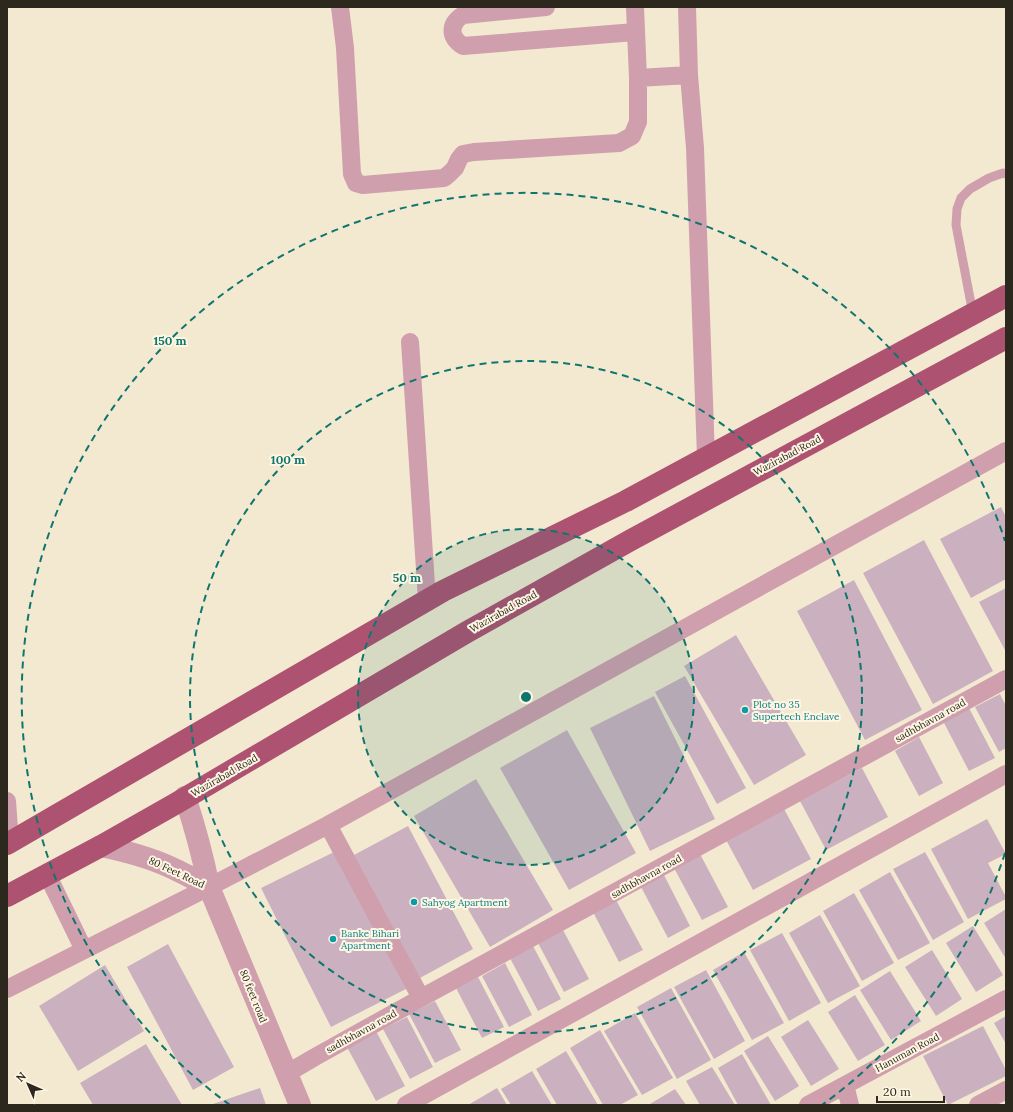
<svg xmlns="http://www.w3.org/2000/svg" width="1013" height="1112" font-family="Lora,serif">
<rect width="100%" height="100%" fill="#f3e9d0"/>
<path fill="#cbb1bf" d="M1001 507 1006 517V579L971 598 940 539Z
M924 540 993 671 933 704 863 573Z
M854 580 922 710 865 740 797 611Z
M1006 588V652L979 602Z
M736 635 806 755 754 785 684 666Z
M685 676 746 788 717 804 655 692Z
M1000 694 1006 706V748L999 752 975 707Z
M654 696 715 819 650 851 590 728Z
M969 708 995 758 969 771 943 721Z
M567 730 636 853 569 890 500 768Z
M919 737 943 783 919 796 895 751Z
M862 768 888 817 826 850 800 801Z
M476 779 553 910 490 947 414 816Z
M783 807 811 859 753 890 725 838Z
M987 819 1006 854 988 863 1006 897V899L968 919 931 849Z
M408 826 473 949 420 978 354 855Z
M336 851 406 989 331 1027 261 888Z
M925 852 964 922 933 940 893 869Z
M700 854 728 907 702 920 674 868Z
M890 872 930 943 898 960 859 890Z
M663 873 690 926 668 938 640 885Z
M854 893 894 963 862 981 823 911Z
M616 900 643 950 619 962 593 912Z
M1006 909V959L984 923Z
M820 915 860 986 828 1003 789 933Z
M973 926 1003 975 976 992 946 943Z
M563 930 589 979 564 992 538 943Z
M782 933 821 1003 789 1021 750 950Z
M168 944 234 1067 193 1090 127 967Z
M533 946 561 999 538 1011 510 958Z
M932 950 962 999 936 1016 905 967Z
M744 952 784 1023 752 1040 713 970Z
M505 963 532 1015 509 1027 482 976Z
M105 965 144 1031 78 1071 39 1006Z
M706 970 745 1041 714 1059 674 987Z
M890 971 921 1021 891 1040 860 990Z
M478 977 504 1027 482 1038 456 988Z
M671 988 711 1060 677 1079 637 1007Z
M855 995 885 1045 858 1061 828 1012Z
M435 1001 461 1050 435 1063 409 1014Z
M635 1013 673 1078 642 1095 604 1031Z
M1006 1016V1044L994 1023Z
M407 1017 433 1067 410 1079 383 1029Z
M808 1020 839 1069 811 1086 781 1037Z
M983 1026 1006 1070V1076L948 1105 923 1056Z
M600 1030 638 1095 620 1105H603L570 1048Z
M376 1031 405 1086 376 1101 347 1047Z
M768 1036 799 1086 775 1101 744 1051Z
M146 1044 182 1105H93L80 1083Z
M566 1051 598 1105H557L536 1069Z
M742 1054 771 1105H738L718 1068Z
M712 1067 735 1105H700L686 1081Z
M532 1071 552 1105H511L501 1089Z
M260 1088 266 1105H210Z
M497 1088 507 1105H468Z
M675 1089 686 1105H651L650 1104Z"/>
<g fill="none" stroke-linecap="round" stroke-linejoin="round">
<path stroke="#d09fad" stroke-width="9" d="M973 314 956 225 957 209 961 198 970 189 989 178 1003 173 1006 174"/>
<path stroke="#d09fad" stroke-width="18" d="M340 7 345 48 352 174 356 183 363 185 444 178 449 174 455 168 459 159 463 154 474 152 619 143 632 136 638 122V78L635 7
M546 7 463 15C449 24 449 37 463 46L635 32
M687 7 689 75 695 148 706 457
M638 78 689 75
M410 342 427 600
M7 801 10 843
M328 825 421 998
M47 874 84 950
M7 989 209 887 328 825 1006 451
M286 1074 315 1057 421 998 1006 679
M845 1085 850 1105
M406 1105 1006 774
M808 1105 1006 999
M978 1105 1006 1090"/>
<path stroke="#d09fad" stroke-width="22" d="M185 797C195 827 203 857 209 887L300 1105
M101 846C125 851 148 857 170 867 183 873 196 880 209 887"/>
<path stroke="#ae5271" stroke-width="22" d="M7 844 443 591 626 501 1006 296
M7 896 101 846 175 804 467 632 631 540 1006 338"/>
</g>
<circle cx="526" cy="697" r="168" fill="#0f766e" fill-opacity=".12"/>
<g fill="none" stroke="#0f766e" stroke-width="2" stroke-dasharray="7 5">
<circle cx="526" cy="697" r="168"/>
<circle cx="526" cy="697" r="336"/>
<path d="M1005 853A504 504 0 0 1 822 1105M230 1105A504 504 0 1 1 1005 541"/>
</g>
<g fill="#0f9aa8" stroke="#fef6e2" stroke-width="1.5">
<circle cx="745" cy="710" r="4"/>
<circle cx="414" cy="902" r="4"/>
<circle cx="333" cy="939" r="4"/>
</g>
<g text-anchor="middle" stroke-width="4" stroke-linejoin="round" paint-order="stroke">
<g font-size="10" fill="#2c281e" stroke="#fef6e2">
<text transform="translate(787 455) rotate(-28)" y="4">Wazirabad Road</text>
<text transform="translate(503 611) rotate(-29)" y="4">Wazirabad Road</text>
<text transform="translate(930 720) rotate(-29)" y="4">sadhbhavna road</text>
<text transform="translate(224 775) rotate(-30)" y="4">Wazirabad Road</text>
<text transform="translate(177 872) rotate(25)" y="4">80 Feet Road</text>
<text transform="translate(646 876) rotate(-29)" y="4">sadhbhavna road</text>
<text transform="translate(254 996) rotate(68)" y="4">80 feet road</text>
<text transform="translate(361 1031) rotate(-29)" y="4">sadhbhavna road</text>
<text transform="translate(907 1052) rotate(-28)" y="4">Hanuman Road</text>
</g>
<g font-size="10" fill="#0d838f" stroke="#fef6e2" text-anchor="start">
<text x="753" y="708">Plot no 35<tspan x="753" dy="12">Supertech Enclave</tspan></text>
<text x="422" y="906">Sahyog Apartment</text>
<text x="341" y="937">Banke Bihari<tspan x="341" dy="12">Apartment</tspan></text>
</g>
</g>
<circle cx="526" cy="697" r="6" fill="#0f766e" stroke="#fef6e2" stroke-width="2"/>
<g font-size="12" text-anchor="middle" font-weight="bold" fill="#0f766e" stroke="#fef6e2" stroke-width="4" stroke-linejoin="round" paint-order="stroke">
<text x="170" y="345">150 m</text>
<text x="288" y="464">100 m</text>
<text x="407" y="582">50 m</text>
</g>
<rect width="1013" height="1112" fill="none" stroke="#2c281e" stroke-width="16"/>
<g transform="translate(28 1084) rotate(315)" stroke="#fef6e2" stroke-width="3" paint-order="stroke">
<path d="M0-3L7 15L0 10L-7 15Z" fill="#2c281e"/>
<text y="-6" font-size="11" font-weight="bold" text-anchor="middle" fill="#2c281e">N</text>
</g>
<path d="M877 1096v6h67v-6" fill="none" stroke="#2c281e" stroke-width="2"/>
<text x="883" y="1096" font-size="12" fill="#2c281e" stroke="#fef6e2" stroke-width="3" paint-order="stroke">20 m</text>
</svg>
